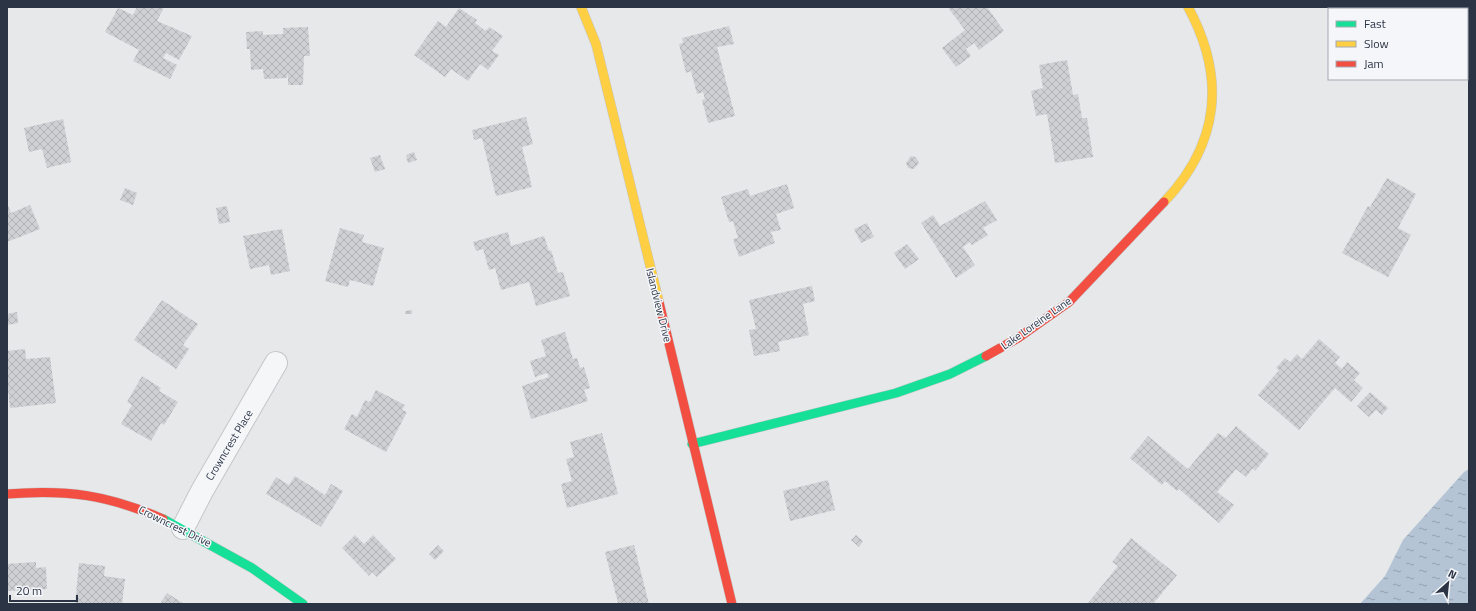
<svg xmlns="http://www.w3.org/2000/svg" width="1476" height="611" font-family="'Titillium Web',sans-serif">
<defs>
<pattern id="water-ripples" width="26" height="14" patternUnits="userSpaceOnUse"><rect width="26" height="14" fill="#b4c4d5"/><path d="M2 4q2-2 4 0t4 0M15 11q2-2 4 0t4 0" fill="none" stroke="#93a0af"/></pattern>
<pattern id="building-cross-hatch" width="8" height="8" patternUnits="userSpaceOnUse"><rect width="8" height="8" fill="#ced0d3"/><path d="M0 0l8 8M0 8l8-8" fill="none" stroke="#b1b3b6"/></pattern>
</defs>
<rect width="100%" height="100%" fill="#e6e8ea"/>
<path fill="url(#water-ripples)" d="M1469 469V604H1360L1385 576 1403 540 1464 472Z"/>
<path fill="url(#building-cross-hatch)" d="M137 7H164L157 21 192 36 179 60 166 53 163 58 177 65 170 79 133 61 139 50 105 32 118 8 133 15Z
M951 7H987L1004 31 979 50 974 43 966 49 971 56 956 67 942 48 965 30 949 9Z
M459 8 477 20 475 23 486 31 489 27 503 36 492 51 499 55 488 70 480 64 468 81 451 69 445 77 414 55 438 21 446 27Z
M729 26 734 44 717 47 735 116 708 123 702 100 705 99 703 92 697 94 691 71 686 73 679 44 683 43 682 38Z
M308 27 310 56H304L303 85H288V72L287 78 264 79 263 69 251 70 250 49H247L246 32 263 31V35L283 34V28Z
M1067 60 1073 95 1078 94 1082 118H1087L1093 157 1055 163 1047 114 1036 116 1031 91 1043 88 1039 65Z
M526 117 533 144 522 147 532 187 496 196 482 138 474 140 472 130Z
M63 119 71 162 47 168 42 149 29 152 24 128Z
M414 152 417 160 408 163 406 155Z
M380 155 385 169 375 172 370 158Z
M911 156 916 157 919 163 914 169 908 168 906 163Z
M1387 178 1416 194 1398 228 1411 235 1388 277 1342 253 1368 206 1370 207Z
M787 184 794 208 776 214 781 230 771 232 775 243 739 257 733 239 738 238 733 221 729 222 721 197 748 189 750 196Z
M125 188 137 193 133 205 120 200Z
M985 201 997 220 983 228 988 235 972 245 970 242 963 247 975 265 956 278 921 223 933 215 940 226Z
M7 203 11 213 30 205 40 229 7 242Z
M227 206 230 222 219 224 216 208Z
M867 223 874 237 861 243 854 229Z
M340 228 364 235 362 242 384 248 373 286 350 280 348 287 325 281Z
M282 229 290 271 271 275 269 265 250 269 243 236Z
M508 232 511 246 544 236 549 251 551 250 558 273 563 272 570 296 536 306 529 282 501 290 495 268 489 270 483 249 476 251 473 242Z
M907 244 919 259 905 269 894 253Z
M812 286 815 301 803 304 809 335 778 342 780 351 754 356 749 330 756 329 749 300Z
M162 300 198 324 183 345 189 349 176 369 134 340Z
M412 310V314H405V311Z
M17 312 18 323 7 325V314Z
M565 332 573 359 577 358 580 368 584 367 590 388 584 390 588 401 531 419 522 386 549 377 547 373 535 377 530 361 546 356 541 340Z
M1319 339 1340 357 1335 363 1342 369 1347 362 1360 373 1354 380 1363 388 1351 402 1335 388 1299 430 1258 395 1279 370 1276 368 1285 358 1290 362 1297 354 1302 359Z
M25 349 26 359 50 357 56 403 10 408 7 380V351Z
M142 376 161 388 159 391 178 402 164 425 161 423 151 441 121 424 132 405 127 402Z
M376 390 405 405 402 410 407 412 386 452 344 429 352 414 357 417 365 400 370 402Z
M1370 392 1388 408 1382 415 1376 410 1369 417 1357 406Z
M1236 426 1269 454 1255 471 1253 468 1246 477 1236 469 1217 492 1234 505 1219 523 1179 489 1177 491 1165 481 1162 485 1130 458 1148 436 1188 469 1218 433 1226 438Z
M602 433 618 494 567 508 561 484 572 481 566 459 574 457 570 442Z
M295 476 325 495 331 484 343 491 321 527 266 494 276 477 289 485Z
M828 480 835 510 790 521 783 491Z
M355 535 364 544 373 535 396 559 377 577 372 572 369 576 342 548Z
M856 535 863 541 859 547 851 540Z
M1131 538 1177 575 1153 604H1087L1118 566 1112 562Z
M438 545 444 551 435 560 429 554Z
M634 545 649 604H615L618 603 605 552Z
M36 562V568L46 567 47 589 7 591V564Z
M79 563 105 566 104 576 125 579 122 604H75Z
M167 593 184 604H163L161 602Z"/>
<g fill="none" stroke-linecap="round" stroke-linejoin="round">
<g stroke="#c4c6c8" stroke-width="24">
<path id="street" d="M183 528 202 491 276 363"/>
</g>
<g stroke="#c4c6c8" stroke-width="10">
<path id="fast" d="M692 444 896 393 950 374 986 356
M163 519 252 568 303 604"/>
</g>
<g stroke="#c4c6c8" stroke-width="10">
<path id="slow" d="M581 7 596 44 659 302
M1164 202C1220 143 1226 77 1188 7"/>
</g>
<g stroke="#c4c6c8" stroke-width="10">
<path id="jam" d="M659 302 732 604
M986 356 1018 338 1069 302 1164 202
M7 494C67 489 108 495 163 519"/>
</g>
<use href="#street" stroke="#f5f6f7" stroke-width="22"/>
<use href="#fast" stroke="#16e098" stroke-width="9"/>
<use href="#slow" stroke="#ffcf43" stroke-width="9"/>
<use href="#jam" stroke="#f24e42" stroke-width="9"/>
</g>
<g text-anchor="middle" stroke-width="3" stroke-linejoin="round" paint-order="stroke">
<g font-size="11" fill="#2b3445" stroke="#f4f6f9">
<text transform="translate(659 305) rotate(76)" y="4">Islandview Drive</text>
<text transform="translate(1036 323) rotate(-35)" y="4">Lake Loreine Lane</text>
<text transform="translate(229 445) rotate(-59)" y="4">Crowncrest Place</text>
<text transform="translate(175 526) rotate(26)" y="4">Crowncrest Drive</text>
</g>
</g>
<rect width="1476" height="611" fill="none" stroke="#2b3445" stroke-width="16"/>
<rect x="1328" y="8" width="140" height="72" fill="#f4f6f9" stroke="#a4a8b1"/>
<rect x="1336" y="21" width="20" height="6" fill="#16e098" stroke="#a4a8b1"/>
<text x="1364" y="28" font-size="12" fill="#2b3445">Fast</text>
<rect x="1336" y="41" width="20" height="6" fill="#ffcf43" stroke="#a4a8b1"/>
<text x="1364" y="48" font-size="12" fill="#2b3445">Slow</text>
<rect x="1336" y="61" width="20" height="6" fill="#f24e42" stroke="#a4a8b1"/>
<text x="1364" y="68" font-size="12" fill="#2b3445">Jam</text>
<g transform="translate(1448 583) rotate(27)" stroke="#f4f6f9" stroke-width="3" paint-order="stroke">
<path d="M0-3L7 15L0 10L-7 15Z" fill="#2b3445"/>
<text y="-6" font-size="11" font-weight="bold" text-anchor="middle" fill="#2b3445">N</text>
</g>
<path d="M10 595v6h67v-6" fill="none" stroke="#2b3445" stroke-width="2"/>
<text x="16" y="595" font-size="12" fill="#2b3445" stroke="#f4f6f9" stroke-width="3" paint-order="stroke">20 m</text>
</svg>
